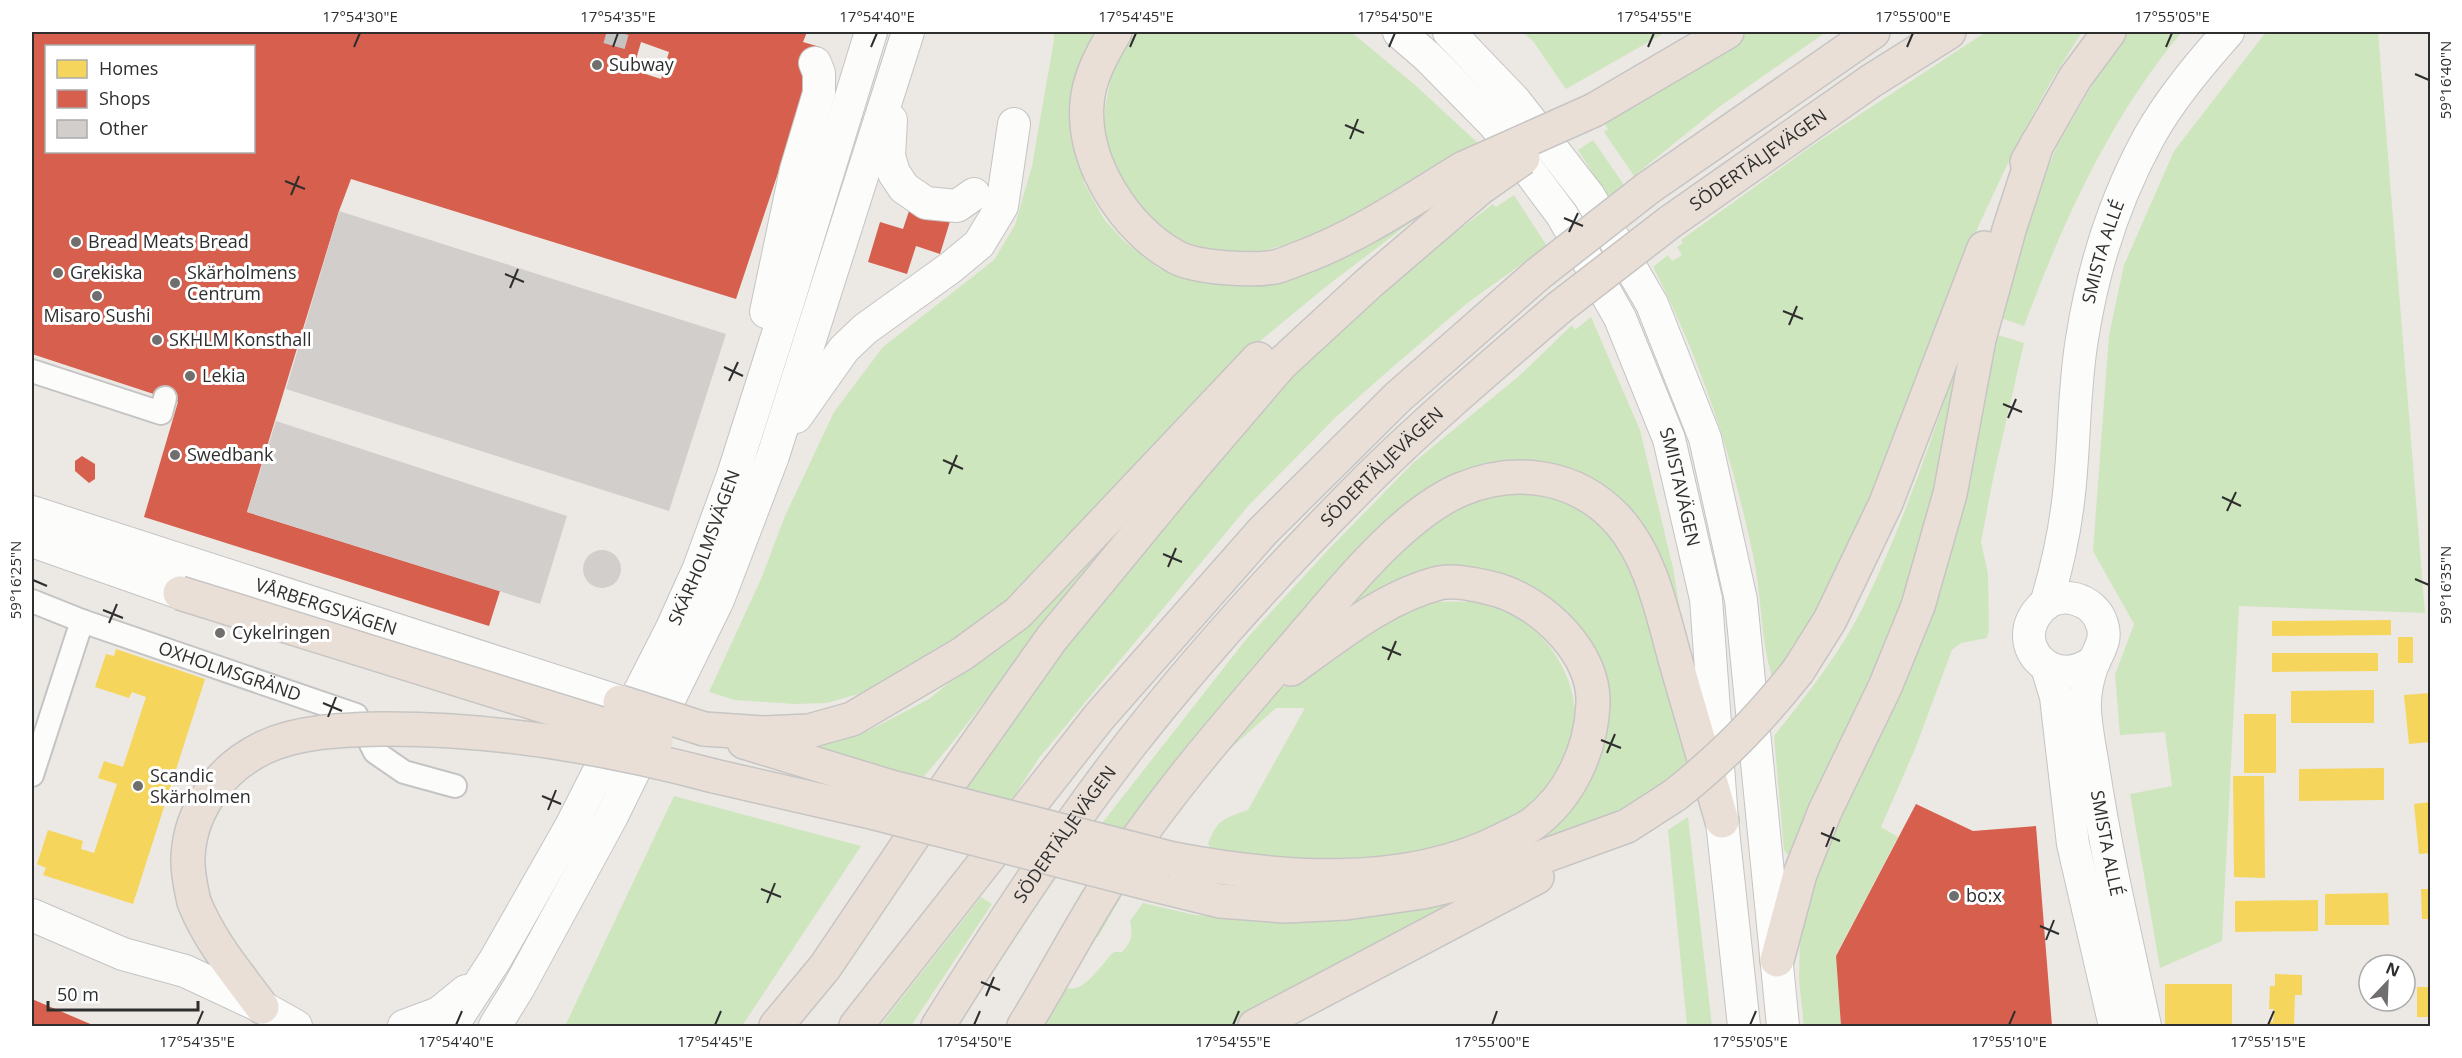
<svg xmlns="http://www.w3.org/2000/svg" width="2462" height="1058" font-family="'Open Sans',sans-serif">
<rect width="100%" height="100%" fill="#ece8e4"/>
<path fill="#cee6be" d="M1053 32H1098L1076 149 1085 185 1104 219 1124 241 1158 268 1188 279 1213 283 1412 215 1415 219 1328 285 1260 341 1206 391 993 620 869 691 827 703 795 704 735 700 709 692 761 579 785 516 834 412 883 347 994 260 1015 225 1032 166 1054 40Z
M1136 32H1351L1414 84 1482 147 1316 236 1263 251 1232 254 1175 244 1131 206 1104 140 1105 107 1112 73 1123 50Z
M1522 32H1666L1566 89 1533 41Z
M1748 32H1826L1719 107 1634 176 1604 132 1608 129 1603 122 1643 93Z
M1986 32H2082L2050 83 2016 146 1978 227 1881 484 1808 628 1772 677C1760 637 1762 596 1753 555 1732 454 1700 358 1653 267L1668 255 1672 261 1682 255 1677 247 1683 243 1681 240 1813 145Z
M2123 32H2182C2110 117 2063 222 2024 326L1998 317 2028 216 2057 146Z
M2266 32H2378L2425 613 2239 606 2222 941 2160 968 2130 794 2172 786 2165 732 2120 735 2115 675 2134 624 2093 551 2109 335 2124 265 2174 151Z
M1593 140 1624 185 1608 197 1578 150Z
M1514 195 1547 246 1466 304 1395 365 1337 416 1248 506 1039 758 1009 804 960 791 984 746 1306 354 1385 286 1493 204 1496 207Z
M1591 317 1640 430 1673 568 1684 635 1600 493 1440 490 1127 834 1099 827 1248 637 1330 548 1413 463 1519 376 1572 325 1575 330Z
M1994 334 2024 343 1993 479 1981 542 1988 574 1989 630 1987 638 1961 643 1952 650 1915 749 1881 827 1898 837 1836 955 1841 1026H1804L1799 980 1800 933 1813 878 1922 640 1936 590Z
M1957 369C1941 472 1916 575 1876 671 1865 698 1850 723 1838 748 1820 783 1803 819 1788 855L1784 850 1774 736C1806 696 1841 652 1864 605 1900 531 1928 450 1954 372Z
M1178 461 1111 540 948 748 920 781 814 746 866 732 929 699 985 653Z
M1524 492C1534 494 1546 494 1556 498 1596 510 1618 545 1635 580L1695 762 1642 802 1498 865C1538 834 1586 806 1599 754 1604 732 1601 706 1602 684L1486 574 1324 628 1423 524 1488 494Z
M1427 602C1448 602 1471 600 1491 605 1536 618 1573 666 1575 713 1576 718 1577 725 1576 731 1575 738 1570 745 1567 752 1562 762 1558 775 1552 784 1540 800 1520 815 1503 825 1425 868 1300 860 1213 852L1208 844C1217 819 1225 818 1248 810L1305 708H1276L1221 757 1210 774 1205 775C1222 755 1237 733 1255 714 1302 663 1366 633 1427 602Z
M674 796 861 846 742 1026H565Z
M1688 817 1712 1026H1687L1668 830Z
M1498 885 1232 1026H1044L1110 894 1121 897 1098 937H1092L1067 988C1084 994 1102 963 1114 952H1122C1132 941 1133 935 1130 921L1143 903 1195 915 1277 920Z
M981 897 992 904 911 1026H880Z"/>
<path fill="#f6d55c" d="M2391 620V635L2272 636V621Z
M2398 637H2413V663H2398Z
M116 649 205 679 133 904 43 875 46 868 37 864 48 830 83 841 81 849 94 853 117 784 98 778 104 761 123 767 146 697 132 692 129 698 95 687 106 654 114 656Z
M2272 653H2378V671L2272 672Z
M2374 690V723H2291V691Z
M2430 693V742L2409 744 2404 695Z
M2244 714H2276V773H2244Z
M2384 768V800L2299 801V769Z
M2233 776H2264L2265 878 2234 877Z
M2430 802V853L2419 854 2414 804Z
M2421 889H2430V919H2422Z
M2388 893 2389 925H2325V894Z
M2318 900V931L2235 932V901Z
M2275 974 2302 975V995H2295L2294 1026H2269V1022H2273L2274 1009H2269L2270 986H2275Z
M2165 984H2232V1026H2165Z
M2417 987H2430V1017H2417Z"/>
<path fill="#d6604d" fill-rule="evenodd" d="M32 32H807L803 42 820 47 736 299 351 179 339 211 247 512 500 591 489 626 144 517 178 402 32 354ZM641 42 669 52 661 79 633 70ZM46 46H254V152H46Z
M911 205 951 218 940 254 916 246 907 274 868 262 880 222 903 229Z
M82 456 95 464V479L89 483 75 471V461Z
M1916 804 1973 831 2036 826 2052 1026H1841L1836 956Z
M32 999 95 1026H32Z"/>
<path fill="#d1cecb" d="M339 211 726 334 669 511 286 389Z
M276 421 567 516 540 604 247 512Z
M583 569a19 19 0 1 1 38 0a19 19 0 1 1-38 0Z"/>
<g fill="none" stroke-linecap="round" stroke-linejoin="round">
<path stroke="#c6c3c0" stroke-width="22" stroke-dasharray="22 11" stroke-linecap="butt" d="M614 46 618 32"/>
<g stroke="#c5c4c5" stroke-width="26">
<g id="street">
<path d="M32 371 161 413 165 398"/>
<path id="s1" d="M32 601 82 621 356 715 375 752 404 772 455 786"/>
<path d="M32 775 82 621"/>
</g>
</g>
<g stroke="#c5c4c5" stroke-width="34">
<g id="secondary">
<path id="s2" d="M1399 32 1428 57 1494 124 1562 215 1620 318 1669 439 1706 599 1722 821 1744 1026"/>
<path d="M1449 32 1515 101 1589 196 1652 304 1705 438 1741 600 1783 1026"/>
<path d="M891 120 889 156 894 173 904 188 926 203 957 206 974 194"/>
<path d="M766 312 796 170 819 93V73L815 63"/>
<path d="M796 417 844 349 865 329 950 268 979 244 1002 206 1014 124"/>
<path id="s3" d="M32 512 620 702"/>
<path d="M32 541 180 593"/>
<path id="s4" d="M2046 604C2056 571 2064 536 2068 502 2075 448 2073 392 2082 339 2093 268 2115 199 2149 137 2170 99 2200 64 2228 32"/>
<path id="s5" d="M2094 661C2055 693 2007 646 2040 609 2058 588 2094 598 2102 624 2107 639 2100 648 2094 662 2088 675 2084 696 2085 710 2086 731 2091 752 2094 773 2107 858 2127 942 2145 1026"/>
<path d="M2047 667 2056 697 2073 844 2115 1026"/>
<path d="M32 915 123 954 185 971 262 1007 296 1026"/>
<path d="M404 1026 439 1013 466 991"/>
<path id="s6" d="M452 1026 495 960 570 828 672 628 699 568 733 475 789 299 871 32"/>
<path d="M495 1026 519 987 612 816 718 600 773 456 908 32"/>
</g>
</g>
<g stroke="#c6c5c4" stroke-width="36">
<g id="highway">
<path d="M1115 32C1102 54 1089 77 1087 103 1082 163 1125 229 1176 257 1196 268 1252 271 1275 267 1283 265 1292 261 1300 258 1358 237 1411 200 1464 168"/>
<path d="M1594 110 1727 32"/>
<path d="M2027 162 2075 78 2109 32"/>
<path d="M1648 188 1873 32"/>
<path id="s7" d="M1670 222 1871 81 1949 32"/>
<path d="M1798 671 1830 620 1886 503 1984 248"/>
<path d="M704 729 765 733 809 731 852 719 962 654 1018 613 1258 359"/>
<path d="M744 742 891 787"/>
<path d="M714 776 875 813"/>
<path d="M1173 859C1278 879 1403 890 1502 840 1511 835 1522 831 1531 825 1569 798 1591 751 1593 704 1595 653 1543 604 1498 590 1483 586 1455 579 1439 583 1384 597 1336 637 1291 669"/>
<path d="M1155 885 1220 901 1285 906 1346 903 1423 892 1484 878 1627 826 1675 795"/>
<path d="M194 902C210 942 237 973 262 1007"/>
<path d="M1777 960 1800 874 1825 811 1885 687 1918 606 1950 494 1979 339 2009 230 2037 144"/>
<path d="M776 1026 825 967 952 779 1052 638 1192 468 1281 364 1369 283 1480 188"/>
<path d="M856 1026 1099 717 1263 531 1398 397 1538 274"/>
<path id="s8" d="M938 1026C999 928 1062 832 1133 741 1206 648 1287 560 1371 476 1431 417 1496 362 1560 307"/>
<path d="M1024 1026C1058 971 1088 911 1125 857 1180 776 1246 703 1309 629 1348 583 1406 512 1462 489 1516 467 1575 475 1616 518 1652 556 1663 617 1677 666 1692 717 1707 769 1722 821"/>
<path d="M1255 1026 1537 877"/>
</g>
</g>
<use href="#street" stroke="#fcfcfb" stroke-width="22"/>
<use href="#secondary" stroke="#fcfcfb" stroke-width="32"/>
<use href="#highway" stroke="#eadfd6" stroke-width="33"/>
<g stroke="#c6c5c4" stroke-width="36" stroke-linecap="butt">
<path id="highway-bridge" d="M1464 168 1594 110
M1480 188 1523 158
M1538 274 1648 188
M1560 307 1670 222
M180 593 656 741
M620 702 704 729
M891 787 1173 859
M1675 795C1723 757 1759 720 1798 671
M875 813 1155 885
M194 902C191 888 187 872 188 857 190 809 222 767 265 747 300 731 343 730 381 729 495 728 605 747 714 776"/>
</g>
<use href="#highway-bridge" stroke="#eadfd6" stroke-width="33"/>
</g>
<path fill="none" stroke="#2e2e2e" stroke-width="2" d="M354 47 360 33M613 47 618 33M871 47 877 33M1130 47 1136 33M1389 47 1395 33M1648 47 1654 33M1907 47 1913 33M2166 47 2172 33M2415 74 2429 80M1345 125 1364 133M1350 139 1358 119M285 181 305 189M291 195 299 176M1564 218 1583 226M1569 232 1578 213M505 274 524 282M510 288 518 269M1783 311 1803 319M1789 325 1797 306M724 367 743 376M729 381 738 362M2003 404 2022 412M2008 418 2016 399M943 460 963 469M949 474 957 455M2222 497 2241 506M2227 511 2236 492M1163 554 1182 562M1168 567 1176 548M2415 579 2429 585M33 580 47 586M103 610 123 618M109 623 117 604M1382 647 1401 655M1388 660 1396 641M323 703 342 711M328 717 336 697M1601 740 1621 748M1607 753 1615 734M542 796 561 804M548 810 556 790M1821 833 1840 841M1826 847 1834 827M761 889 781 897M767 903 775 883M2040 926 2059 934M2046 940 2054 920M981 982 1000 990M986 996 994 977M197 1025 203 1011M456 1025 462 1011M715 1025 721 1011M974 1025 980 1011M1233 1025 1239 1011M1492 1025 1497 1011M1750 1025 1756 1011M2009 1025 2015 1011M2268 1025 2274 1011"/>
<g fill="#706f6e" stroke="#fff" stroke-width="2">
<circle cx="597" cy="65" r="6"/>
<circle cx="76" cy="242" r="6"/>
<circle cx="58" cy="273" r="6"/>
<circle cx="175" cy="283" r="6"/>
<circle cx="97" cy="296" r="6"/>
<circle cx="157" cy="340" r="6"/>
<circle cx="190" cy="376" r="6"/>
<circle cx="175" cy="455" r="6"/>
<circle cx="220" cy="633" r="6"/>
<circle cx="138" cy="786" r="6"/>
<circle cx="1954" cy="896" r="6"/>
</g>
<g text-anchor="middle" stroke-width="6" stroke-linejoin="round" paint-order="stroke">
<g font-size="18" fill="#2e2e2e" stroke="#fff" text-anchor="start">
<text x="609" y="71">Subway</text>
<text x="88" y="248">Bread Meats Bread</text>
<text x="70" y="279">Grekiska</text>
<text x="187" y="279">Skärholmens<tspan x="187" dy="21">Centrum</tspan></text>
<text x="97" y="322" text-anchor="middle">Misaro Sushi</text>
<text x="169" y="346">SKHLM Konsthall</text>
<text x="202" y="382">Lekia</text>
<text x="187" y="461">Swedbank</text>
<text x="232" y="639">Cykelringen</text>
<text x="150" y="782">Scandic<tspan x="150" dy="21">Skärholmen</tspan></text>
<text x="1966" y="902">bo:x</text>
</g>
<g font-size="18" fill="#2e2e2e" stroke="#fff">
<text dy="6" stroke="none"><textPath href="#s7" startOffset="108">SÖDERTÄLJEVÄGEN</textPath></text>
<text dy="6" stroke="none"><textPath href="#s4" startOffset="358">SMISTA ALLÉ</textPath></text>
<text dy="6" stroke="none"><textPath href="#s8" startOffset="716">SÖDERTÄLJEVÄGEN</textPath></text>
<text dy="6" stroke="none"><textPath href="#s2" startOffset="544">SMISTAVÄGEN</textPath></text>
<text dy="6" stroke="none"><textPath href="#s6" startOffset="542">SKÄRHOLMSVÄGEN</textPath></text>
<text dy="6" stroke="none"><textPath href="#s3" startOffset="309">VÅRBERGSVÄGEN</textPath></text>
<text dy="6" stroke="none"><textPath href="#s1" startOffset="210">OXHOLMSGRÄND</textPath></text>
<text dy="6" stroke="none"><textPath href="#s8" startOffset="230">SÖDERTÄLJEVÄGEN</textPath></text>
<text dy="6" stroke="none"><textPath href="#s5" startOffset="418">SMISTA ALLÉ</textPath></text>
</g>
</g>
<rect width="2462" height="1058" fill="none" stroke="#ffffff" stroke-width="66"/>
<rect x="45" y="45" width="210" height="108" fill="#ffffff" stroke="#ababab" stroke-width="1.5"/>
<rect x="57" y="60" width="30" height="18" fill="#f6d55c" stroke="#ababab" stroke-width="1.5"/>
<text x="99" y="75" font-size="18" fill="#2e2e2e">Homes</text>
<rect x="57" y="90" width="30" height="18" fill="#d6604d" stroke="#ababab" stroke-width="1.5"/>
<text x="99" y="105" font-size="18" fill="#2e2e2e">Shops</text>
<rect x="57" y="120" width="30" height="18" fill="#d1cecb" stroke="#ababab" stroke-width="1.5"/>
<text x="99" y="135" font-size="18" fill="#2e2e2e">Other</text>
<g transform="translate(2387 983) rotate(23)"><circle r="28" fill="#ffffff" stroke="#ababab" stroke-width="1.5"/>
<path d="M0-4.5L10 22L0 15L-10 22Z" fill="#706f6e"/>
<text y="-9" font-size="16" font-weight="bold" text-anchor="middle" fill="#2e2e2e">N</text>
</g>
<path d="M48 1001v9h150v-9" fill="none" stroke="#2e2e2e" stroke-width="3"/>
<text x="57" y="1001" font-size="18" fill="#2e2e2e" stroke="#ffffff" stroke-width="4.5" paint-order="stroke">50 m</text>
<rect x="33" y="33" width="2396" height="992" fill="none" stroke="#2e2e2e" stroke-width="2"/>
<g font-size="15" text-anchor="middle" fill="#2e2e2e">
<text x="360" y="22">17°54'30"E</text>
<text x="618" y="22">17°54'35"E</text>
<text x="877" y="22">17°54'40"E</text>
<text x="1136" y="22">17°54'45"E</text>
<text x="1395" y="22">17°54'50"E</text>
<text x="1654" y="22">17°54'55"E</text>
<text x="1913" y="22">17°55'00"E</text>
<text x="2172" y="22">17°55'05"E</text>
<text transform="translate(2446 80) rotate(-90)" y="5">59°16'40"N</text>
<text transform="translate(16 580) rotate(-90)" y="5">59°16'25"N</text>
<text transform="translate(2446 585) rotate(-90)" y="5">59°16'35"N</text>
<text x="197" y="1047">17°54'35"E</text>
<text x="456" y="1047">17°54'40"E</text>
<text x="715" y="1047">17°54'45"E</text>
<text x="974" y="1047">17°54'50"E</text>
<text x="1233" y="1047">17°54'55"E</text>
<text x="1492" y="1047">17°55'00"E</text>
<text x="1750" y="1047">17°55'05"E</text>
<text x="2009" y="1047">17°55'10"E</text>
<text x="2268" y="1047">17°55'15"E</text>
</g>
</svg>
